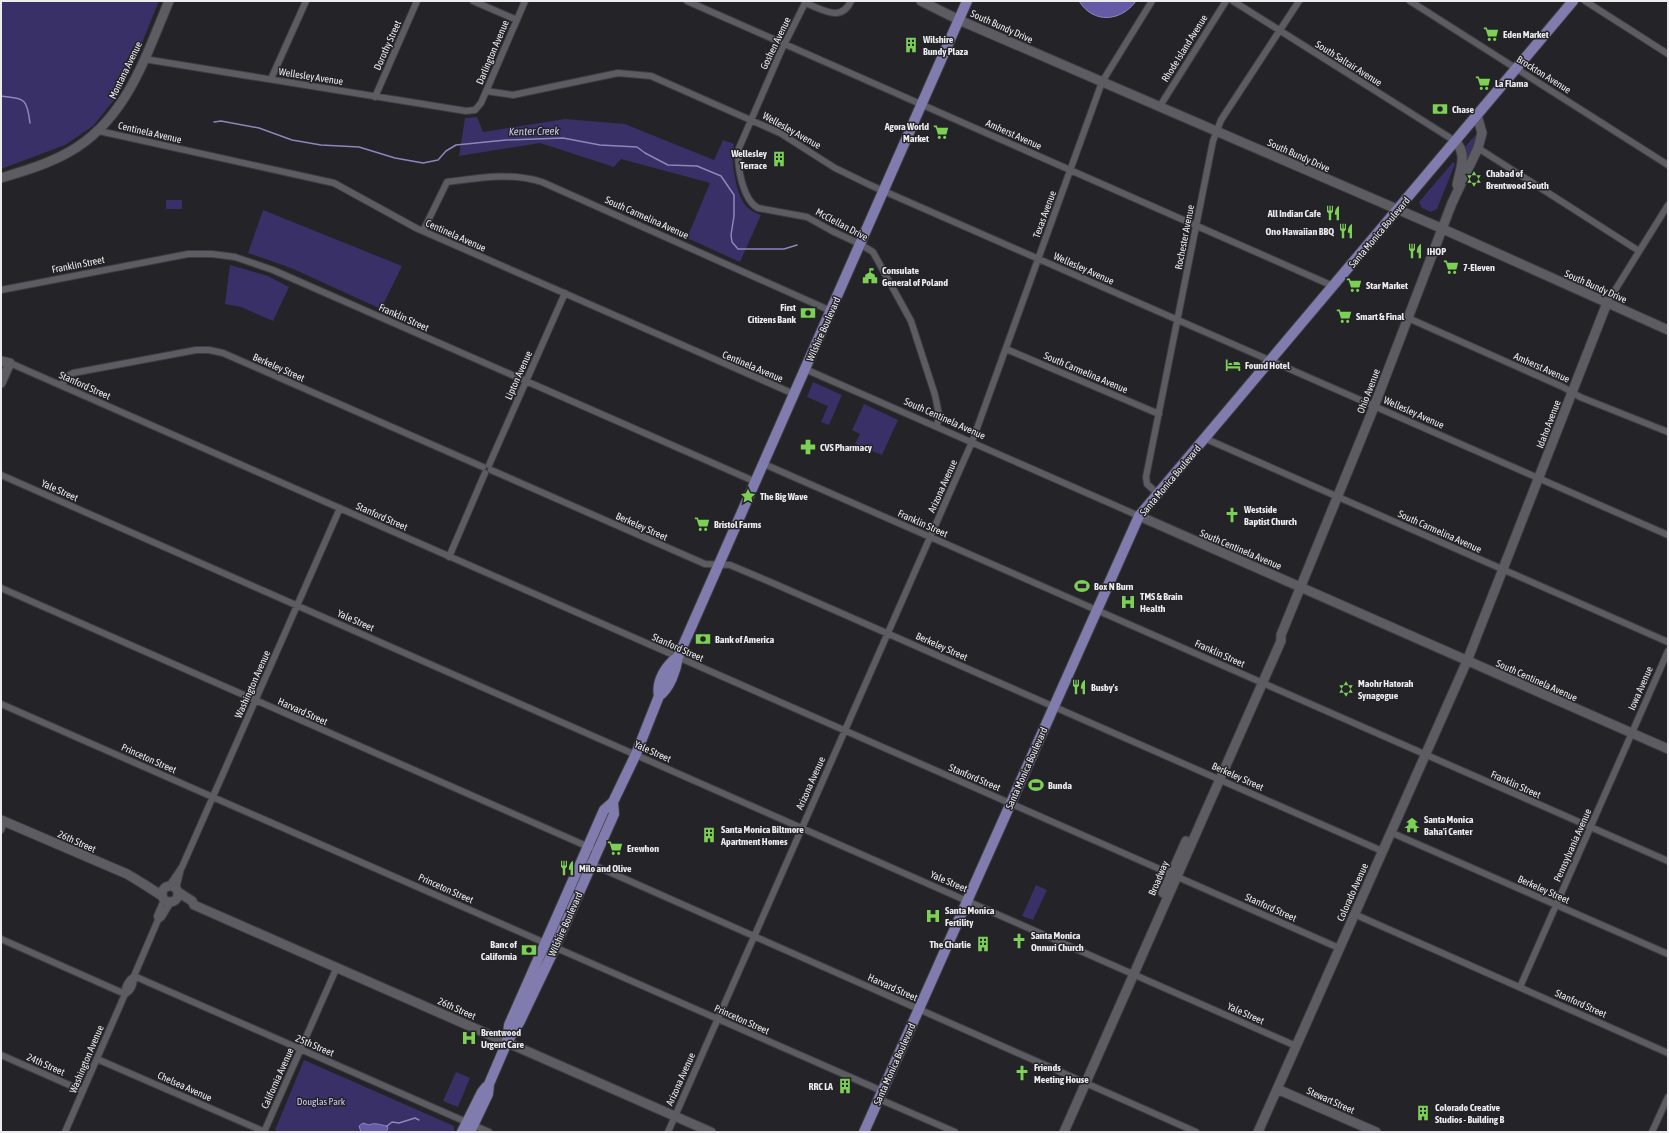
<svg xmlns="http://www.w3.org/2000/svg" width="1669" height="1133" font-family="'Asap Condensed',sans-serif">
<rect width="100%" height="100%" fill="#232328"/>
<path fill="#383066" d="M1 1H159L131 70 114 100 93 126 65 145 1 169Z
M477 117 483 132 565 119 625 124 714 160 723 140 734 144C730 159 736 196 747 207 751 211 756 213 761 215L740 262 687 238 710 183 621 159 614 167 540 143 459 156 465 118Z
M1479 131V134L1461 177 1464 148Z
M1453 162 1455 164 1437 209 1431 212 1422 208 1419 202Z
M166 200H182V209H166Z
M263 210 402 266 381 309 291 268 248 253Z
M230 265 268 276 289 287 273 321 241 307 225 304Z
M813 382 842 395 829 425 821 422 828 406 807 397Z
M864 404 898 420 882 455 855 444 860 434 852 430Z
M1036 885 1047 890 1033 920 1022 916Z
M304 1060 454 1126V1132H280L275 1130Z
M456 1072 470 1078 458 1107 443 1101Z"/>
<path fill="#645ba7" stroke="#8d86bd" d="M1079 1H1136C1121 22 1093 24 1079 1Z
M363 1123 369 1125C375 1122 380 1125 387 1126L388 1128 386 1132H361L359 1126Z"/>
<g fill="none" stroke-linecap="round" stroke-linejoin="round">
<path stroke="#8d86bd" stroke-width="1.5" d="M1 96C25 99 27 98 30 123
M214 122 221 121 259 128 292 140 321 145 359 147 395 158 423 163 438 160 446 151 456 145 506 140 563 138 600 145 637 147 645 153 668 165 697 166 721 176 734 195V216L731 235 732 242 738 249H784L797 245
M387 1126 392 1122 399 1123 415 1118 419 1120"/>
<g stroke="#3e3d42" stroke-width="8">
<path id="street" d="M473 1 517 20
M687 1 1333 286
M1233 1 1455 141
M1410 1 1668 165
M1585 1 1668 54
M805 3 781 51 739 148C736 165 743 200 758 208L807 217 832 231 860 244 873 252 911 321 935 395 939 415 937 426
M805 3C822 9 841 23 851 1
M144 59 466 111 475 110 481 103 525 1
M271 79 306 1
M486 91 513 95 618 73 651 76 780 133 835 168 870 185 1668 535
M375 97 417 1
M1160 106 1226 1
M99 131 334 183 416 228 794 394
M1478 148 1639 251
M423 231 447 182C480 178 509 172 542 182L831 311
M1 290 188 254H212L235 257 273 270 756 482
M1607 303 1668 205
M1408 318 1563 387 1580 397 1668 432
M1006 349 1159 414
M10 363 1339 948
M805 369 1139 516
M62 386 66 377 73 373 196 350H209L223 353 483 467
M1204 438 1668 642
M764 464 1668 861
M489 465 565 293
M491 470 705 564 730 565 775 584 1382 851
M1 475 1296 1046
M1158 494 1147 484 1146 477 1213 141 1221 120 1299 1
M449 557 485 473
M1 588 591 848
M1 704 882 1091
M1 830 5 821
M1390 832 1668 954
M589 863 1196 1132
M169 886 182 867 340 508
M176 889 181 868
M1354 914 1668 1053
M158 920 162 917 171 902
M1 939 125 994
M134 976 489 1132
M1520 987 1668 651
M125 994C132 991 134 983 134 976L158 920 157 916 164 900
M1 1055 83 1091
M97 1059 265 1132
M879 1099 955 1132
M65 1132 125 994C124 987 128 980 134 976
M264 1132 337 967
M668 1132 972 442 1102 82 1152 1
M1652 1132 1668 1097"/>
</g>
<g stroke="#3e3d42" stroke-width="11">
<path id="secondary" d="M921 1 959 20 1443 229 1668 330
M1455 141C1468 154 1460 169 1457 185
M1 178C24 171 48 164 69 152 126 120 145 58 169 1
M1 361 10 363 1 383
M1139 516 1668 749
M1 820 127 874C139 881 150 888 162 896
M162 894a8 8 0 1 1 16 0a8 8 0 1 1-16 0Z
M178 892 192 901 194 905 711 1132
M1163 893 1186 841
M1277 1089 1376 1132
M1064 1132 1281 641V635L1372 412 1452 203 1478 148 1482 133 1477 115
M1258 1132 1467 661 1607 303"/>
</g>
<g stroke="#3e3d42" stroke-width="12">
<path id="primary" d="M659 696C670 688 676 670 678 657L967 1
M507 1042 509 1025 604 810 613 802 636 754 659 696C656 681 666 665 678 657
M462 1132 482 1092 486 1087
M470 1132 488 1094 489 1084 507 1042 520 1021 551 956 614 814 613 802
M864 1132 1139 516 1573 1"/>
</g>
<use href="#street" stroke="#5c5c62" stroke-width="6"/>
<use href="#secondary" stroke="#5c5c62" stroke-width="9"/>
<use href="#primary" stroke="#817cae" stroke-width="10"/>
</g>
<defs>
<g id="supermarket-bare" transform="scale(1.2)"><path d="M-6-5.5h2.5l.6 2H6L4.5 2H-2.5L-4.4-4H-6ZM-1.5 3.2a1.3 1.3 0 1 0 .1 0ZM3 3.2a1.3 1.3 0 1 0 .1 0Z" fill="#7cd155" stroke="#232328" stroke-width="2.5" paint-order="stroke"/></g>
<g id="building-bare" transform="scale(1.2)"><path d="M-4-6H4V6H1V3H-1V6H-4ZM-2.5-4.3h1.7v1.8h-1.7ZM.8-4.3h1.7v1.8H.8ZM-2.5-1h1.7V.8h-1.7ZM.8-1h1.7V.8H.8Z" fill="#7cd155" stroke="#232328" stroke-width="2.5" paint-order="stroke"/></g>
<g id="bank-bare" transform="scale(1.2)"><path d="M-6-4H6V4H-6ZM0-2.3a2.3 2.3 0 1 0 0 4.6a2.3 2.3 0 1 0 0-4.6Z" fill="#7cd155" stroke="#232328" stroke-width="2.5" paint-order="stroke"/></g>
<g id="synagogue-bare" transform="scale(1.2)"><path d="M0-6.5L5.6 3.2H-5.6ZM0 6.5L5.6-3.2H-5.6Z" fill="#7cd155" stroke="#232328" stroke-width="2.5" paint-order="stroke"/></g>
<g id="restaurant-bare" transform="scale(1.2)"><path d="M-5-6h1v4h1v-4h1v4h1v-4h1v5L-1.5 .5V6h-2V.5L-5-1ZM5-6V6H3V1.5H1.5Q1.5-4 5-6Z" fill="#7cd155" stroke="#232328" stroke-width="2.5" paint-order="stroke"/></g>
<g id="civic-bare" transform="scale(1.2)"><path d="M-.6-6.5H3V-4.5H.6V-3L4-1V1h2V6H-6V1h2V-1L-.6-3ZM-1.2 2.5V6h2.4V2.5Z" fill="#7cd155" stroke="#232328" stroke-width="2.5" paint-order="stroke"/></g>
<g id="hotel-bare" transform="scale(1.2)"><path d="M-6-4.5h1.5V1H6V5H4.5V3h-9V5H-6ZM-4 0a1.8 1.8 0 1 1 3.6 0ZM.5 0V-2.5h3Q6-2.5 6 0Z" fill="#7cd155" stroke="#232328" stroke-width="2.5" paint-order="stroke"/></g>
<g id="pharmacy-bare" transform="scale(1.2)"><path d="M-2-6h4v4h4v4h-4v4h-4v-4h-4v-4h4Z" fill="#7cd155" stroke="#232328" stroke-width="2.5" paint-order="stroke"/></g>
<g id="sight-bare" transform="scale(1.2)"><path d="M0-6L1.8-2.2L6-1.7L2.9 1.2L3.7 5.4L0 3.3L-3.7 5.4L-2.9 1.2L-6-1.7L-1.8-2.2Z" fill="#7cd155" stroke="#232328" stroke-width="2.5" paint-order="stroke"/></g>
<g id="church-bare" transform="scale(1.2)"><path d="M-1.2-6h2.4v3.5h3.3v2.4h-3.3V6h-2.4V-.1h-3.3v-2.4h3.3Z" fill="#7cd155" stroke="#232328" stroke-width="2.5" paint-order="stroke"/></g>
<g id="stadium-bare" transform="scale(1.2)"><path d="M0-5a6.5 5 0 1 0 0 10a6.5 5 0 1 0 0-10ZM-3.5-1.8h7v3.6h-7Z" fill="#7cd155" stroke="#232328" stroke-width="2.5" paint-order="stroke"/></g>
<g id="hospital-bare" transform="scale(1.2)"><path d="M-5-5h3v3.5h4V-5h3V5h-3V1.5h-4V5h-3Z" fill="#7cd155" stroke="#232328" stroke-width="2.5" paint-order="stroke"/></g>
<g id="temple-bare" transform="scale(1.2)"><path d="M0-6L5-2H3V0L6.5 2.5H4V6H1.5V3h-3V6H-4V2.5H-6.5L-3 0V-2H-5Z" fill="#7cd155" stroke="#232328" stroke-width="2.5" paint-order="stroke"/></g>
</defs>
<g fill-rule="evenodd">
<use href="#supermarket-bare" x="1491" y="34"/>
<use href="#building-bare" x="911" y="45"/>
<use href="#supermarket-bare" x="1483" y="83"/>
<use href="#bank-bare" x="1440" y="109"/>
<use href="#supermarket-bare" x="941" y="132"/>
<use href="#building-bare" x="779" y="159"/>
<use href="#synagogue-bare" x="1474" y="179"/>
<use href="#restaurant-bare" x="1333" y="213"/>
<use href="#restaurant-bare" x="1346" y="231"/>
<use href="#restaurant-bare" x="1415" y="251"/>
<use href="#supermarket-bare" x="1451" y="267"/>
<use href="#civic-bare" x="870" y="276"/>
<use href="#supermarket-bare" x="1354" y="285"/>
<use href="#bank-bare" x="808" y="313"/>
<use href="#supermarket-bare" x="1344" y="316"/>
<use href="#hotel-bare" x="1233" y="365"/>
<use href="#pharmacy-bare" x="808" y="447"/>
<use href="#sight-bare" x="748" y="496"/>
<use href="#church-bare" x="1232" y="515"/>
<use href="#supermarket-bare" x="702" y="524"/>
<use href="#stadium-bare" x="1082" y="586"/>
<use href="#hospital-bare" x="1128" y="602"/>
<use href="#bank-bare" x="703" y="639"/>
<use href="#restaurant-bare" x="1079" y="687"/>
<use href="#synagogue-bare" x="1346" y="689"/>
<use href="#stadium-bare" x="1036" y="785"/>
<use href="#temple-bare" x="1412" y="825"/>
<use href="#building-bare" x="709" y="835"/>
<use href="#supermarket-bare" x="615" y="848"/>
<use href="#restaurant-bare" x="567" y="868"/>
<use href="#hospital-bare" x="933" y="916"/>
<use href="#church-bare" x="1019" y="941"/>
<use href="#building-bare" x="983" y="944"/>
<use href="#bank-bare" x="529" y="950"/>
<use href="#hospital-bare" x="469" y="1038"/>
<use href="#church-bare" x="1022" y="1073"/>
<use href="#building-bare" x="845" y="1086"/>
<use href="#building-bare" x="1423" y="1113"/>
</g>
<g text-anchor="middle" stroke-width="3" stroke-linejoin="round" paint-order="stroke">
<g font-size="10" fill="#ececef" stroke="#232328">
<text transform="translate(1002 26) rotate(24)" y="4">South Bundy Drive</text>
<text transform="translate(775 43) rotate(-64)" y="4">Goshen Avenue</text>
<text transform="translate(387 45) rotate(-66)" y="4">Dorothy Street</text>
<text transform="translate(1184 48) rotate(-58)" y="4">Rhode Island Avenue</text>
<text transform="translate(492 52) rotate(-67)" y="4">Darlington Avenue</text>
<text transform="translate(1349 63) rotate(32)" y="4">South Saltair Avenue</text>
<text transform="translate(125 70) rotate(-64)" y="4">Montana Avenue</text>
<text transform="translate(1544 74) rotate(32)" y="4">Brockton Avenue</text>
<text transform="translate(311 76) rotate(9)" y="4">Wellesley Avenue</text>
<text transform="translate(792 130) rotate(29)" y="4">Wellesley Avenue</text>
<text transform="translate(150 132) rotate(13)" y="4">Centinela Avenue</text>
<text transform="translate(1014 134) rotate(24)" y="4">Amherst Avenue</text>
<text transform="translate(1299 155) rotate(24)" y="4">South Bundy Drive</text>
<text transform="translate(1044 214) rotate(-70)" y="4">Texas Avenue</text>
<text transform="translate(647 217) rotate(24)" y="4">South Carmelina Avenue</text>
<text transform="translate(842 224) rotate(28)" y="4">McClellan Drive</text>
<text transform="translate(1379 232) rotate(-50)" y="4">Santa Monica Boulevard</text>
<text transform="translate(456 235) rotate(24)" y="4">Centinela Avenue</text>
<text transform="translate(1184 237) rotate(-79)" y="4">Rochester Avenue</text>
<text transform="translate(78 264) rotate(-11)" y="4">Franklin Street</text>
<text transform="translate(1084 268) rotate(24)" y="4">Wellesley Avenue</text>
<text transform="translate(1596 286) rotate(24)" y="4">South Bundy Drive</text>
<text transform="translate(404 317) rotate(24)" y="4">Franklin Street</text>
<text transform="translate(823 329) rotate(-66)" y="4">Wilshire Boulevard</text>
<text transform="translate(753 366) rotate(23)" y="4">Centinela Avenue</text>
<text transform="translate(279 367) rotate(24)" y="4">Berkeley Street</text>
<text transform="translate(1542 367) rotate(24)" y="4">Amherst Avenue</text>
<text transform="translate(1086 372) rotate(23)" y="4">South Carmelina Avenue</text>
<text transform="translate(518 375) rotate(-66)" y="4">Lipton Avenue</text>
<text transform="translate(85 385) rotate(24)" y="4">Stanford Street</text>
<text transform="translate(1368 391) rotate(-69)" y="4">Ohio Avenue</text>
<text transform="translate(1414 412) rotate(24)" y="4">Wellesley Avenue</text>
<text transform="translate(945 418) rotate(24)" y="4">South Centinela Avenue</text>
<text transform="translate(1548 424) rotate(-69)" y="4">Idaho Avenue</text>
<text transform="translate(1170 480) rotate(-50)" y="4">Santa Monica Boulevard</text>
<text transform="translate(942 486) rotate(-66)" y="4">Arizona Avenue</text>
<text transform="translate(60 490) rotate(24)" y="4">Yale Street</text>
<text transform="translate(382 516) rotate(24)" y="4">Stanford Street</text>
<text transform="translate(923 523) rotate(24)" y="4">Franklin Street</text>
<text transform="translate(642 526) rotate(24)" y="4">Berkeley Street</text>
<text transform="translate(1440 531) rotate(24)" y="4">South Carmelina Avenue</text>
<text transform="translate(1241 549) rotate(23)" y="4">South Centinela Avenue</text>
<text transform="translate(356 620) rotate(24)" y="4">Yale Street</text>
<text transform="translate(942 646) rotate(24)" y="4">Berkeley Street</text>
<text transform="translate(678 647) rotate(24)" y="4">Stanford Street</text>
<text transform="translate(1220 653) rotate(24)" y="4">Franklin Street</text>
<text transform="translate(1537 680) rotate(24)" y="4">South Centinela Avenue</text>
<text transform="translate(252 684) rotate(-66)" y="4">Washington Avenue</text>
<text transform="translate(1640 688) rotate(-66)" y="4">Iowa Avenue</text>
<text transform="translate(303 711) rotate(24)" y="4">Harvard Street</text>
<text transform="translate(653 751) rotate(24)" y="4">Yale Street</text>
<text transform="translate(149 758) rotate(24)" y="4">Princeton Street</text>
<text transform="translate(1026 768) rotate(-66)" y="4">Santa Monica Boulevard</text>
<text transform="translate(1238 776) rotate(24)" y="4">Berkeley Street</text>
<text transform="translate(975 777) rotate(23)" y="4">Stanford Street</text>
<text transform="translate(810 783) rotate(-66)" y="4">Arizona Avenue</text>
<text transform="translate(1516 784) rotate(24)" y="4">Franklin Street</text>
<text transform="translate(77 841) rotate(24)" y="4">26th Street</text>
<text transform="translate(1572 845) rotate(-66)" y="4">Pennsylvania Avenue</text>
<text transform="translate(1158 878) rotate(-67)" y="4">Broadway</text>
<text transform="translate(949 881) rotate(23)" y="4">Yale Street</text>
<text transform="translate(446 888) rotate(24)" y="4">Princeton Street</text>
<text transform="translate(1544 889) rotate(24)" y="4">Berkeley Street</text>
<text transform="translate(1352 892) rotate(-66)" y="4">Colorado Avenue</text>
<text transform="translate(1271 907) rotate(24)" y="4">Stanford Street</text>
<text transform="translate(565 924) rotate(-66)" y="4">Wilshire Boulevard</text>
<text transform="translate(893 987) rotate(24)" y="4">Harvard Street</text>
<text transform="translate(1581 1003) rotate(24)" y="4">Stanford Street</text>
<text transform="translate(457 1008) rotate(24)" y="4">26th Street</text>
<text transform="translate(1246 1013) rotate(24)" y="4">Yale Street</text>
<text transform="translate(742 1019) rotate(24)" y="4">Princeton Street</text>
<text transform="translate(315 1045) rotate(23)" y="4">25th Street</text>
<text transform="translate(86 1059) rotate(-67)" y="4">Washington Avenue</text>
<text transform="translate(46 1064) rotate(24)" y="4">24th Street</text>
<text transform="translate(894 1064) rotate(-66)" y="4">Santa Monica Boulevard</text>
<text transform="translate(277 1078) rotate(-66)" y="4">California Avenue</text>
<text transform="translate(680 1079) rotate(-66)" y="4">Arizona Avenue</text>
<text transform="translate(185 1086) rotate(24)" y="4">Chelsea Avenue</text>
<text transform="translate(1331 1100) rotate(24)" y="4">Stewart Street</text>
</g>
<g font-size="10" font-weight="bold" fill="#ececef" stroke="#232328" text-anchor="start">
<text x="1503" y="38">Eden Market</text>
<text x="923" y="43">Wilshire<tspan x="923" dy="12">Bundy Plaza</tspan></text>
<text x="1495" y="87">La Flama</text>
<text x="1452" y="113">Chase</text>
<text x="929" y="130" text-anchor="end">Agora World<tspan x="929" dy="12">Market</tspan></text>
<text x="767" y="157" text-anchor="end">Wellesley<tspan x="767" dy="12">Terrace</tspan></text>
<text x="1486" y="177">Chabad of<tspan x="1486" dy="12">Brentwood South</tspan></text>
<text x="1321" y="217" text-anchor="end">All Indian Cafe</text>
<text x="1334" y="235" text-anchor="end">Ono Hawaiian BBQ</text>
<text x="1427" y="255">IHOP</text>
<text x="1463" y="271">7-Eleven</text>
<text x="882" y="274">Consulate<tspan x="882" dy="12">General of Poland</tspan></text>
<text x="1366" y="289">Star Market</text>
<text x="796" y="311" text-anchor="end">First<tspan x="796" dy="12">Citizens Bank</tspan></text>
<text x="1356" y="320">Smart &amp; Final</text>
<text x="1245" y="369">Found Hotel</text>
<text x="820" y="451">CVS Pharmacy</text>
<text x="760" y="500">The Big Wave</text>
<text x="1244" y="513">Westside<tspan x="1244" dy="12">Baptist Church</tspan></text>
<text x="714" y="528">Bristol Farms</text>
<text x="1094" y="590">Box N Burn</text>
<text x="1140" y="600">TMS &amp; Brain<tspan x="1140" dy="12">Health</tspan></text>
<text x="715" y="643">Bank of America</text>
<text x="1358" y="687">Maohr Hatorah<tspan x="1358" dy="12">Synagogue</tspan></text>
<text x="1091" y="691">Busby's</text>
<text x="1048" y="789">Bunda</text>
<text x="1424" y="823">Santa Monica<tspan x="1424" dy="12">Baha'i Center</tspan></text>
<text x="721" y="833">Santa Monica Biltmore<tspan x="721" dy="12">Apartment Homes</tspan></text>
<text x="627" y="852">Erewhon</text>
<text x="579" y="872">Milo and Olive</text>
<text x="945" y="914">Santa Monica<tspan x="945" dy="12">Fertility</tspan></text>
<text x="1031" y="939">Santa Monica<tspan x="1031" dy="12">Onnuri Church</tspan></text>
<text x="517" y="948" text-anchor="end">Banc of<tspan x="517" dy="12">California</tspan></text>
<text x="971" y="948" text-anchor="end">The Charlie</text>
<text x="481" y="1036">Brentwood<tspan x="481" dy="12">Urgent Care</tspan></text>
<text x="1034" y="1071">Friends<tspan x="1034" dy="12">Meeting House</tspan></text>
<text x="833" y="1090" text-anchor="end">RRC LA</text>
<text x="1435" y="1111">Colorado Creative<tspan x="1435" dy="12">Studios - Building B</tspan></text>
</g>
<g font-size="10" fill="#cccbf5" stroke="#232328">
<text x="321" y="1105">Douglas Park</text>
</g>
<g font-size="11" font-style="italic" fill="#cbc9f4" stroke="#232328">
<text transform="translate(534 131) rotate(-1)" y="4">Kenter Creek</text>
</g>
</g>
<rect width="1669" height="1133" fill="none" stroke="#ececef" stroke-width="4"/>
</svg>
